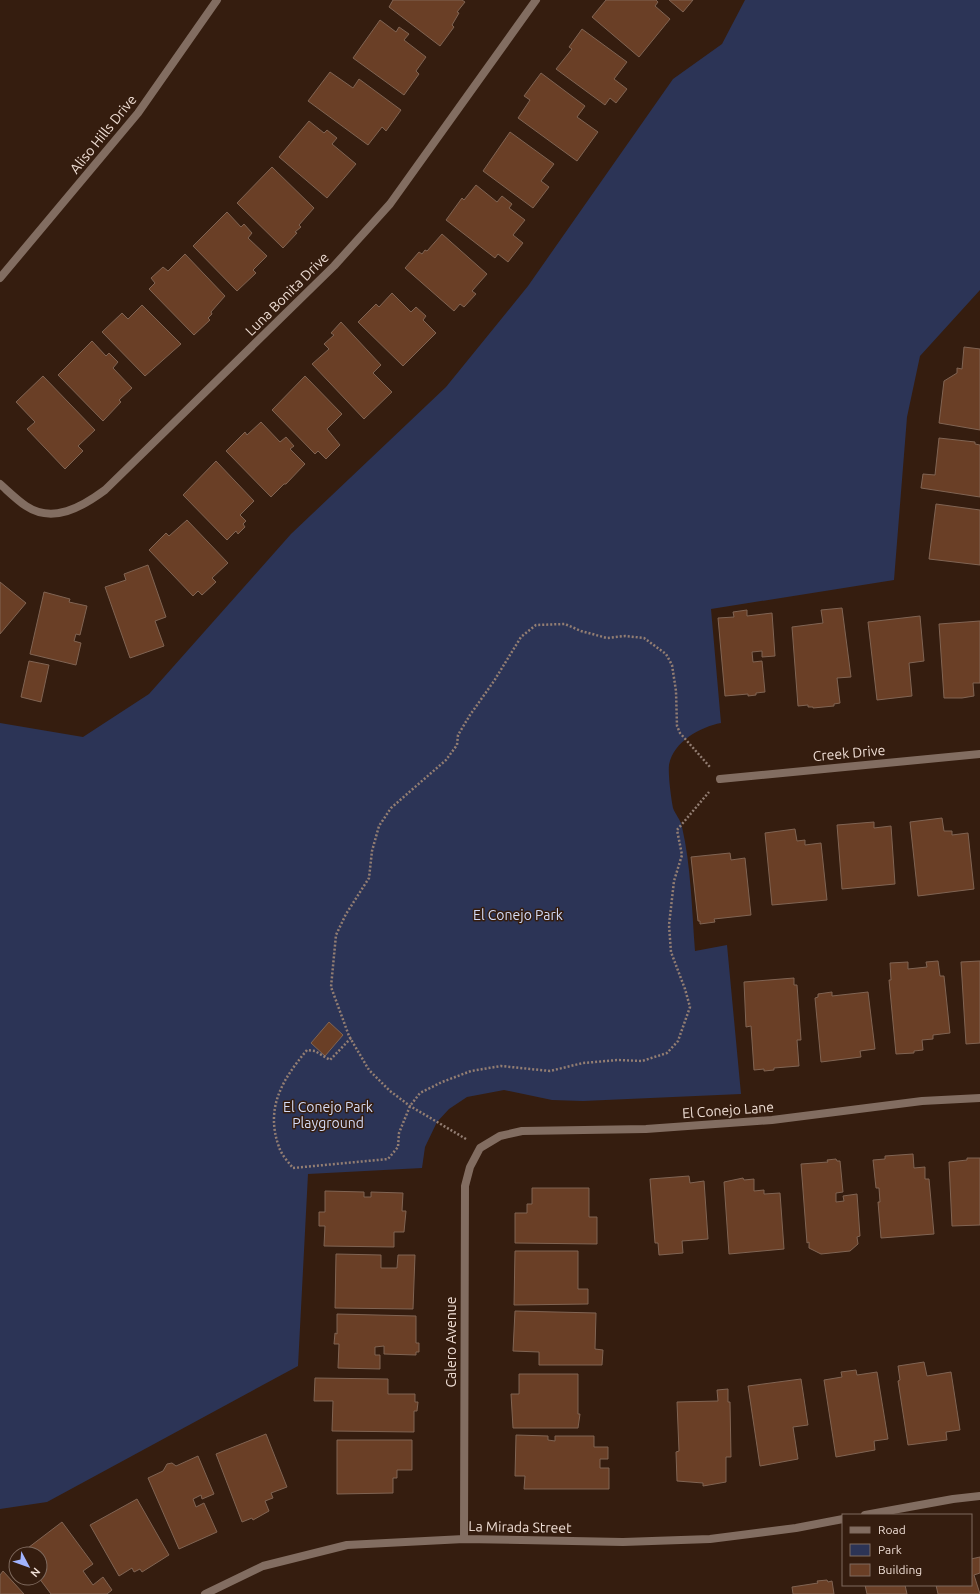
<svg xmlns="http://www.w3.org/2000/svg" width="980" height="1594" font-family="Ubuntu,sans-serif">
<rect width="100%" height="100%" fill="#351d0f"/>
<path fill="#2c3456" d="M745 0H980V290L920 356 907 417 894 580 711 609 721 723C700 727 673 742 669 765 668 775 671 798 673 808 675 814 681 820 682 827 691 865 692 912 695 951L727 945 741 1094 583 1101 552 1100 504 1090 467 1097 449 1109 437 1122 425 1147 422 1168 308 1174 298 1366 47 1502 0 1509V723L83 737 149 694 291 534 446 387 528 286 673 79 722 44Z"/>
<path fill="#6a3f26" stroke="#806453" d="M393 0H462L465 2 457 12 459 13 452 25 454 27 440 46 389 7Z
M606 0H656L658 2 655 6 670 19 639 57 592 17Z
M669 0H693L683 12Z
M380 20 396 32 399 27 409 34 404 40 426 57 416 71 419 74 404 95 353 58Z
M582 29 627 62 614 79 627 89 616 103 610 98 605 105 556 69 572 49 569 47Z
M330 72 353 88 359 79 401 110 386 131 382 127 368 145 308 101Z
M541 73 585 106 577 117 598 132 577 161 518 118 530 100 524 96Z
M309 121 324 133 327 130 337 138 332 144 356 164 327 198 279 157Z
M510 132 554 164 541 181 549 187 533 208 483 171Z
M272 167 314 208 299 225 301 227 295 232 297 233 283 248 237 203Z
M476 185 497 202 502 196 512 204 509 208 525 220 513 235 523 243 508 262 498 254 495 258 446 220 462 198 464 200Z
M227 212 241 227 244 224 252 233 248 238 267 256 253 270 256 273 237 291 193 246Z
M442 234 487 274 472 291 476 294 464 307 460 304 454 311 405 268 419 252 422 254 425 250 427 251Z
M185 254 225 296 211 312 212 314 208 318 210 320 194 335 149 289 155 283 151 278 163 267 168 271Z
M392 293 411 312 416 307 426 316 423 320 436 333 403 366 358 322 376 304 379 307Z
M142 305 181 344 145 376 102 332 122 313 128 319Z
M341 322 381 365 373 373 392 392 364 419 312 364 329 349 324 344 334 335 331 333Z
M92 341 106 356 109 353 118 362 113 368 132 388 119 400 121 402 103 421 58 375Z
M964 347 980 349V430L939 423 944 381 957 373V368L962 369Z
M43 376 95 430 78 446 83 451 65 469 27 429 35 422 16 402Z
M305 376 342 414 327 429 340 445 326 459 318 451 315 454 272 410Z
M261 422 280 442 286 437 294 446 290 449 305 464 286 484H284L271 497 226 451 245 432 247 435Z
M939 438 975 442V444L980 445V497L921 488 923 474 935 475Z
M216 461 254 501 240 515 246 521 243 524 245 527 238 534 236 531 227 540 183 495Z
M936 504 980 510V565L929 559Z
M187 520 228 563 212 578 216 582 202 595 198 591 193 596 149 550 166 533 169 536Z
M148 565 166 617 155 621 164 646 130 658 105 587 126 580 124 574Z
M0 582 26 603 0 634Z
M44 592 70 599 69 602 87 606 80 635 76 634 74 641 81 643 76 665 30 654Z
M842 608 851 677 837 678 840 703 834 704V706L813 708V707H808V705L798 706 792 627 823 623 821 610Z
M747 610V616L772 613 775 656 762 657V651L752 652 753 662 762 661 765 692 756 693V695L748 696V694L725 696 718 618 734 617 733 612Z
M920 616 924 661 909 663 912 696 877 700 868 622Z
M980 621V683H973L974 696 962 698H944L939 624Z
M29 661 49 665 41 702 21 697Z
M942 818 944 831H952V835L968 833 974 889 918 896 910 822Z
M874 822V828L891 826 895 884 842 889 837 825Z
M795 829 797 841 805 840V845L821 843 827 900 772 905 765 833Z
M730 853 731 860 745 858 751 915 714 919 715 922 700 924V921H698L691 857Z
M938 961 940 976H944L950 1033 933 1035V1039L922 1040 923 1050 914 1051V1053L896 1054 889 980H891L890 963 908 962V969L927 967 926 962Z
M980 961V1043L966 1044 961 962Z
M794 978V985H797L801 1040H797L799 1066 774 1068V1070L764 1071V1069L754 1070 751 1026 746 1027 744 982Z
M832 992V996L868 992 875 1049 860 1051 861 1057 821 1062 815 998 818 997V994Z
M329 1022 343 1035 325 1056 311 1043Z
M913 1154 914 1168 925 1167V1179H929L934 1234 881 1238 878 1202H880L879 1188H876L873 1160 885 1159V1156Z
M967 1158H980V1225L952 1226 949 1162 967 1160Z
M836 1159 837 1161H840L843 1192 836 1193V1202L844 1201 843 1196 857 1194 860 1236 857 1237 858 1244 850 1251 821 1254 809 1248V1242L807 1243 801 1164 828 1162 827 1160Z
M689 1176 690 1183 704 1181 708 1239 682 1241 683 1253 659 1255 658 1243H655L650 1179Z
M743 1178 744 1180 754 1179V1191L764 1190V1194L780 1193 784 1249 729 1254 724 1182Z
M532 1188H589V1217H597V1244L515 1243V1213H527V1204H532Z
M325 1191 364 1192V1197H371V1192L403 1193 402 1211H406L404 1232H394V1247L324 1246 325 1226H319V1212H325Z
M515 1251H578V1289H588V1304L514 1305Z
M336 1254 381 1255V1268H397L398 1255H415L413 1309 335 1308Z
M515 1311 596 1313 595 1349 603 1350 602 1365H539V1352L513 1351Z
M337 1314 416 1316V1343H419V1352H416V1355L384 1354V1346L375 1347V1355H380V1369L338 1368 339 1344H334L335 1333 337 1334Z
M924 1362 927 1376 951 1372 960 1430 946 1432 947 1440 908 1445 898 1381 900 1380 898 1366Z
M856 1370 857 1375 877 1372 888 1439 874 1441 875 1450 836 1457 824 1380 842 1377 841 1372Z
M519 1374H578V1414H580L578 1428H513L511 1394H519Z
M315 1378 388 1379V1394H415V1402H418L417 1411H414V1432L332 1431 333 1401H314Z
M801 1379 808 1425 793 1427 798 1459 760 1466 748 1386Z
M728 1389V1402H730L731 1457H726V1482L703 1486V1483L677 1481 676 1452 679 1451 677 1402 718 1401 717 1390Z
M266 1434 287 1487 271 1493 273 1498 265 1501 269 1511 253 1520 252 1518 242 1522 216 1454Z
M516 1435 548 1436V1440L555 1441V1436H594V1447H608V1459H600V1468H609V1489H524L525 1476H515Z
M337 1440H412V1470H397V1478H393V1493L337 1494Z
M198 1456 214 1494 202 1499 201 1495 193 1499 196 1507 204 1503 217 1532 179 1549 148 1478 163 1471 167 1464 172 1463 176 1466Z
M137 1499 169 1555 142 1572 140 1569 134 1572 132 1568 119 1576 90 1525Z
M62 1522 93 1564 83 1571 93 1585 103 1577 112 1590 107 1594H51L39 1578 40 1554H20Z
M980 1557V1573L974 1575 980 1594H938L936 1585H971V1559Z
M3 1571 24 1594H0V1575Z
M827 1580 828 1582 832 1581 834 1594H793L792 1587 818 1583 817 1581Z
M865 1585H905L907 1594H867Z"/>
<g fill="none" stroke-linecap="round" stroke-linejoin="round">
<path stroke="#937e73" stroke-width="2.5" stroke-dasharray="2 2" stroke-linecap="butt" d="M351 1038 330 1060 315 1051 307 1050C282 1080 265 1108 279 1147 281 1154 288 1162 293 1168L388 1159 398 1147 399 1133 410 1106 420 1093 442 1082 471 1071 501 1066 550 1071 583 1063 618 1060 642 1061 667 1053 678 1041 690 1007 685 989 671 952 669 925 674 881 682 855 677 830 709 792
M466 1139 410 1106 390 1091 369 1070 349 1036 331 987 336 935 346 914 369 878 372 851 379 826 391 808 446 760 457 745 458 735 470 715 494 681 521 637 536 625 565 624 581 631 607 638 625 636 644 638 666 654 672 665 676 691 677 726 680 733 710 767"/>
<path stroke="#826d61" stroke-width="8" d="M0 484C8 491 17 500 26 506 53 524 82 507 105 490L334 266 390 204 536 0
M720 779 980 754
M865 1515 953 1499 980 1496
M464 1539 465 1186 470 1167 480 1148 500 1136 522 1131 646 1129 772 1120 922 1101 980 1098
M205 1594 263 1566 347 1545 464 1539 623 1542 710 1539 796 1528 843 1519"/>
<path stroke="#826d61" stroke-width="8" d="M0 278 138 113 217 0"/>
</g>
<g text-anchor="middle" stroke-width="3" stroke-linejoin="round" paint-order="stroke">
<g font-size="14" fill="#eeddd4" stroke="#351d0f">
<text transform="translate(103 134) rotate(-51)" y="5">Aliso Hills Drive</text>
<text transform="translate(287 294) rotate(-45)" y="5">Luna Bonita Drive</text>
<text transform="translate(849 753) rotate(-5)" y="5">Creek Drive</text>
<text transform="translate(728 1110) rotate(-4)" y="5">El Conejo Lane</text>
<text transform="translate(451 1342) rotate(-90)" y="5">Calero Avenue</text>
<text transform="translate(520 1527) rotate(1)" y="5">La Mirada Street</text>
</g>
<g font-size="14" fill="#d3dbf7" stroke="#351d0f">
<text x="518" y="920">El Conejo Park</text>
<text x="328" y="1112">El Conejo Park<tspan x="328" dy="16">Playground</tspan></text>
</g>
</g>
<rect x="842" y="1514" width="130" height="72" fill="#351d0f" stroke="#7f6a5e"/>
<rect x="850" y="1527" width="20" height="6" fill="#826d61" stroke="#7f6a5e"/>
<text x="878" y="1534" font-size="12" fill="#eeddd4">Road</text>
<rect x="850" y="1544" width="20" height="12" fill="#2c3456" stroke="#7f6a5e"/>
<text x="878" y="1554" font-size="12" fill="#eeddd4">Park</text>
<rect x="850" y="1564" width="20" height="12" fill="#6a3f26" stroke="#7f6a5e"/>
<text x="878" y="1574" font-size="12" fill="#eeddd4">Building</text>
<g transform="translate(28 1566) rotate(131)"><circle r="19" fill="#351d0f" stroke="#7f6a5e"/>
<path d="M0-3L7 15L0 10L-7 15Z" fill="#a1b3fd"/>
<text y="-6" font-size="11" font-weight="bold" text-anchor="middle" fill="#eeddd4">N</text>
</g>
</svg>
